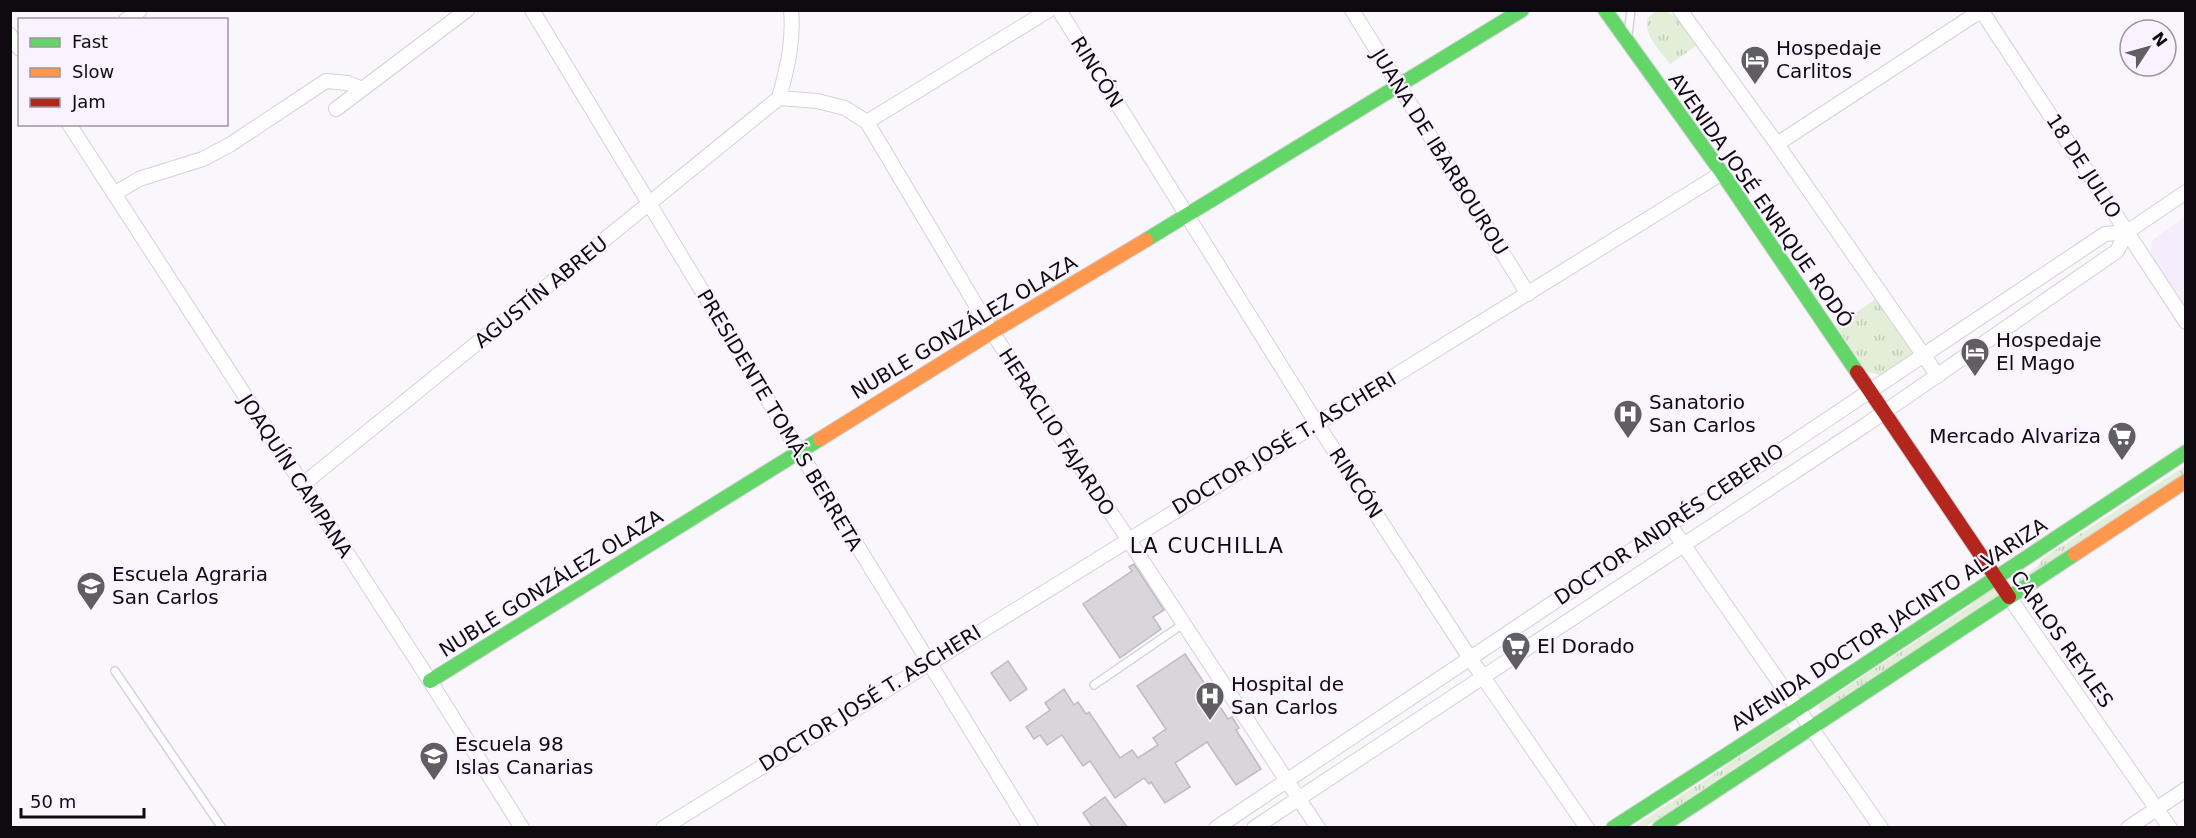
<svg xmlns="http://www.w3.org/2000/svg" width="2196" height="838" font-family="'DejaVu Sans',sans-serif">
<defs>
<pattern id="grass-tufts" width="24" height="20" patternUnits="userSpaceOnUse" patternTransform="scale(1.5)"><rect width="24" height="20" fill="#e2eed8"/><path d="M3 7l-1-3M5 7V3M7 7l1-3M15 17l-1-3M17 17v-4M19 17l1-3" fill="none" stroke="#c1cbb8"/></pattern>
</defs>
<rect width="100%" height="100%" fill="#f9f6fc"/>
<path fill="#f5edfb" d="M2185 217V305L2151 255 2152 240Z"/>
<path fill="url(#grass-tufts)" d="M1658 11C1678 10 1686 31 1696 46L1670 64C1660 50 1631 22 1658 11Z
M1876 299 1914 352 1880 375 1867 372 1836 326Z
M2185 466V474L2020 581 2017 580 2038 566 2043 558Z
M1994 587 1999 595 1823 711 1819 709V705L1972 605 1973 600Z
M1787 726 1790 728 1791 731 1645 827 1632 828Z"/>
<path fill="#d8d5db" stroke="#bebbc0" stroke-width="1.5" d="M1134 564 1164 610 1153 617 1161 629 1120 658 1083 604 1132 571 1129 567Z
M1185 654 1228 719 1232 717 1239 728 1236 730 1261 769 1236 785 1207 742 1175 763 1190 787 1165 803 1151 782 1149 784 1144 778 1115 798 1090 761 1083 766 1062 735 1047 745 1040 735 1034 739 1026 727 1050 710 1045 703 1064 689 1074 705 1078 702 1086 714 1089 712 1120 758 1132 750 1138 758 1158 745 1153 738 1166 729 1137 686Z
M1008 661 1027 689 1010 701 991 673Z
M1105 797 1128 828H1093L1083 813Z"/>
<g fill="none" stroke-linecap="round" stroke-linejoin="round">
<g stroke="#d5d1d8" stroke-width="10">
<path id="lane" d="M1628 35 1631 10
M115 671 222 828
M1094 685 1183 624"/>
</g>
<g stroke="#d5d1d8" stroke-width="16">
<path id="street" d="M532 10 799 451 1031 828
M1059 10 1317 424 1470 658 1587 828
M1352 10 1528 294
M1680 10 1777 144 1938 376
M1981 10 2186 322
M126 20 140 10
M10 35 20 49
M779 98 817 101 845 108 867 122 992 332 1318 828
M779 98C787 69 794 41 791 10
M336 109 467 10
M867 122 1049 10
M69 124 430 681 522 828
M1777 144 1982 10
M114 194 139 179 203 159 231 144 326 81 348 83 362 89
M302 485 779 98
M1669 524 1881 828
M2009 597 2170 828
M663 828C1014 607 1370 393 1722 173
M1216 828 2105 234 2127 232 2186 192
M1254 828 1867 424 2117 251 2127 232
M2128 828 2186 789"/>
</g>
<g stroke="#d5d1d8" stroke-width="16">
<path id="fast" d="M1605 10 1722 173 1857 372
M1146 240 1522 10
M430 681 820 439
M1613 828 1799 708 2186 452
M1659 828 2075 554"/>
</g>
<g stroke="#d5d1d8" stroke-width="16">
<path id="slow" d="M820 439 992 332 1146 240
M2075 554 2186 481"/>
</g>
<g stroke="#d5d1d8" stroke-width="16">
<path id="jam" d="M1857 372 2009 597"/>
</g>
<use href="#lane" stroke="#fefeff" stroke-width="7"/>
<use href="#street" stroke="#fefeff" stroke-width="14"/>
<use href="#fast" stroke="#63d668" stroke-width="14"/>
<use href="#slow" stroke="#ff974d" stroke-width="14"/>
<use href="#jam" stroke="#b3261e" stroke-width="14"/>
</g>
<defs>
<g id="hotel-pin" transform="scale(1.5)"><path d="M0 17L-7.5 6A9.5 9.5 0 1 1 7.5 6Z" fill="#605d63" stroke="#faf3ff"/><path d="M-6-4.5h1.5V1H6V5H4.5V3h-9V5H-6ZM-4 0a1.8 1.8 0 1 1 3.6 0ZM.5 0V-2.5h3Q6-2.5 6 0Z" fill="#fff"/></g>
<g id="hospital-pin" transform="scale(1.5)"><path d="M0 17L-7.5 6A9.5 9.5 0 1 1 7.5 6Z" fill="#605d63" stroke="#faf3ff"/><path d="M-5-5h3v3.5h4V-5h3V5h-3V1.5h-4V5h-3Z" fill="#fff"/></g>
<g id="supermarket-pin" transform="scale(1.5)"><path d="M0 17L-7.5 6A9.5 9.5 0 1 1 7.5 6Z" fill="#605d63" stroke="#faf3ff"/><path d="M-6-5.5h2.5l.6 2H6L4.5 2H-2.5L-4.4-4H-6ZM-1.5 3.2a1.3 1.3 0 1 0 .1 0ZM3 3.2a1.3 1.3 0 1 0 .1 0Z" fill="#fff"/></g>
<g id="school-pin" transform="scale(1.5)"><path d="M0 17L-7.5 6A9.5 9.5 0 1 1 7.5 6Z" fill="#605d63" stroke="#faf3ff"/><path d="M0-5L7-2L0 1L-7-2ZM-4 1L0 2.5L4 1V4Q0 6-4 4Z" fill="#fff"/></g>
</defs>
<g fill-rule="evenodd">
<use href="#hotel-pin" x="1755" y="60"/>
<use href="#hotel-pin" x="1975" y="352"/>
<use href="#hospital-pin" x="1628" y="414"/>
<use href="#supermarket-pin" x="2122" y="436"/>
<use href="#school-pin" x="91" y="586"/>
<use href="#supermarket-pin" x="1516" y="646"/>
<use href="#hospital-pin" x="1210" y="696"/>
<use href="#school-pin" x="434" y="756"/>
</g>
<g text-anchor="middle" stroke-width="4.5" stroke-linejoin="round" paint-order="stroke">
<g font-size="20" fill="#0e0a10" stroke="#faf3ff" text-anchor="start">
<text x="1776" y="55">Hospedaje<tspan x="1776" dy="23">Carlitos</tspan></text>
<text x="1996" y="347">Hospedaje<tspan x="1996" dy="23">El Mago</tspan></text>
<text x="1649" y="409">Sanatorio<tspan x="1649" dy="23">San Carlos</tspan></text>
<text x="2101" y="443" text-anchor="end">Mercado Alvariza</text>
<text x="112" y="581">Escuela Agraria<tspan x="112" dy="23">San Carlos</tspan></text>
<text x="1537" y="653">El Dorado</text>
<text x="1231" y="691">Hospital de<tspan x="1231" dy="23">San Carlos</tspan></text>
<text x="455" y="751">Escuela 98<tspan x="455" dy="23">Islas Canarias</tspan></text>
</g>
<g font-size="20" fill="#0e0a10" stroke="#faf3ff">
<text transform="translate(1097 72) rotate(58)" y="7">RINCÓN</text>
<text transform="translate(1440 152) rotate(58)" y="7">JUANA DE IBARBOUROU</text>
<text transform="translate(2084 166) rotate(57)" y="7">18 DE JULIO</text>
<text transform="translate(1761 200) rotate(55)" y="7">AVENIDA JOSÉ ENRIQUE RODÓ</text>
<text transform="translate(541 292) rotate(-39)" y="7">AGUSTÍN ABREU</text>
<text transform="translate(964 327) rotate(-31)" y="7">NUBLE GONZÁLEZ OLAZA</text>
<text transform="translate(780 420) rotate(59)" y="7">PRESIDENTE TOMÁS BERRETA</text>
<text transform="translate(1057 432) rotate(57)" y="7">HERACLIO FAJARDO</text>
<text transform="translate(1284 443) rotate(-31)" y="7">DOCTOR JOSÉ T. ASCHERI</text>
<text transform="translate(296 476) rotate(57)" y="7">JOAQUÍN CAMPANA</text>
<text transform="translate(1356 483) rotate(57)" y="7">RINCÓN</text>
<text transform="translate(1669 524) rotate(-34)" y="7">DOCTOR ANDRÉS CEBERIO</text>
<text transform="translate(551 583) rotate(-32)" y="7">NUBLE GONZÁLEZ OLAZA</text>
<text transform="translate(1889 624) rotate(-33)" y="7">AVENIDA DOCTOR JACINTO ALVARIZA</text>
<text transform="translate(2062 639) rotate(55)" y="7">CARLOS REYLES</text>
<text transform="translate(870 698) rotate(-32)" y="7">DOCTOR JOSÉ T. ASCHERI</text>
</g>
<g font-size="21" letter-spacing="1.5" fill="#0e0a10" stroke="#faf3ff">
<text x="1207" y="553">LA CUCHILLA</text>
</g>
</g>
<rect width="2196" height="838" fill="none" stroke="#0e0a10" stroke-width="24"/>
<rect x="18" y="18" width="210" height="108" fill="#faf3ff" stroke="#9c969f" stroke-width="1.5"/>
<rect x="30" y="38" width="30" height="9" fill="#63d668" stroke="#9c969f" stroke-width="1.5"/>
<text x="72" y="48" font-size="18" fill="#0e0a10">Fast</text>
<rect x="30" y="68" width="30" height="9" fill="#ff974d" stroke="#9c969f" stroke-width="1.5"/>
<text x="72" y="78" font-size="18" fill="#0e0a10">Slow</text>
<rect x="30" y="98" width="30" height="9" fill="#b3261e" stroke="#9c969f" stroke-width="1.5"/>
<text x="72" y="108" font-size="18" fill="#0e0a10">Jam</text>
<g transform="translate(2148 48) rotate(54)"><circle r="28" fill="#faf3ff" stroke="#9c969f" stroke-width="1.5"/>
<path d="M0-4.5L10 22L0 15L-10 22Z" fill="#605d63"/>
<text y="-9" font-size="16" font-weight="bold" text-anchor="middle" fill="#0e0a10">N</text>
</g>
<path d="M21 808v9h123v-9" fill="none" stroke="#0e0a10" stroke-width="3"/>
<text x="30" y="808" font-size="18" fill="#0e0a10" stroke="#faf3ff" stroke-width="4.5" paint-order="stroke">50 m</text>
</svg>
